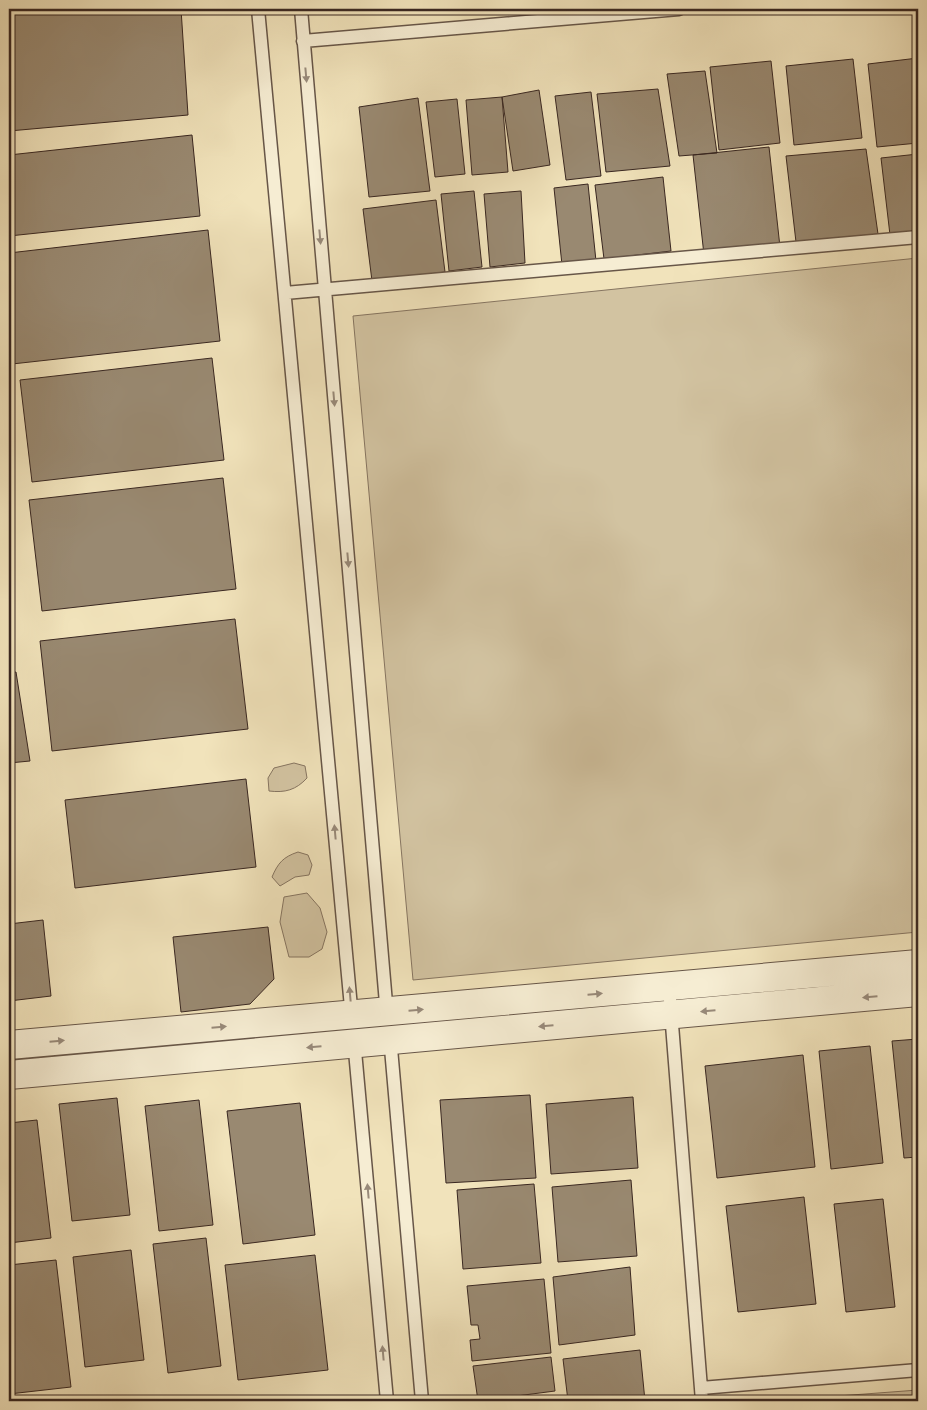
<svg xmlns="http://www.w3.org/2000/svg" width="927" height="1410" font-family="'Libre Bodoni',serif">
<rect width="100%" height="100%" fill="#f1e3bb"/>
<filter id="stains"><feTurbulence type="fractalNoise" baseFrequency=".004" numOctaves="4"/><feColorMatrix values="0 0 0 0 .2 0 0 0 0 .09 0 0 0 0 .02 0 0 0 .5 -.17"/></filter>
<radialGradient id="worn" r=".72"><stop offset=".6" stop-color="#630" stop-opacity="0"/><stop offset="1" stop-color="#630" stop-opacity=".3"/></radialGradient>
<path fill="#d2c3a1" stroke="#867561" d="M918 258V932L413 980 353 316Z
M294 763 305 766 307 778C296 790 285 793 269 791L268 778 274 768Z
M298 852 308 855 312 865 309 875 295 877 280 886 272 877C278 863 283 857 298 852Z
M307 893 320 908 327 932 322 949 309 957H289L280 922 284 897Z
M918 1390V1401H772Z"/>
<path fill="#998971" stroke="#392721" d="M9 9H181L188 115 9 131Z
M918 58V143L877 147 868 64Z
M853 59 862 138 794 145 786 66Z
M771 61 780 143 719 150 710 67Z
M705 71 717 153 679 156 667 74Z
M658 89 670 166 606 172 597 94Z
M539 90 550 165 513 171 502 97Z
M591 92 601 176 566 180 555 96Z
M502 97 508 172 472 175 466 100Z
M418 98 430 191 369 197 359 107Z
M457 99 465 174 435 177 426 102Z
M192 135 200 216 9 236V155Z
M769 147 780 247 704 255 693 155Z
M866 149 878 234 796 242 786 156Z
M918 154V232L890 235 881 158Z
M663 177 671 251 604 259 595 185Z
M588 184 596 261 562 265 554 188Z
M474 191 482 267 449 271 441 194Z
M521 191 525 263 490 267 484 194Z
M436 200 445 272 372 281 363 209Z
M208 230 220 341 12 364 9 338V253Z
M212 358 224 460 32 482 20 380Z
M223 478 236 589 42 611 29 500Z
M235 619 248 729 52 751 40 641Z
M16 672 30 761 9 763V673Z
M246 779 256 867 75 888 65 800Z
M43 920 51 996 9 1001V924Z
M268 927 274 979 250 1004 181 1012 173 937Z
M918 1039V1157L904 1158 892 1041Z
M870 1046 883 1163 831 1169 819 1051Z
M803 1055 815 1167 717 1178 705 1066Z
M530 1095 536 1178 446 1183 440 1100Z
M633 1097 638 1168 551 1174 546 1104Z
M117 1098 130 1215 72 1221 59 1104Z
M199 1100 213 1225 159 1231 145 1106Z
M300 1103 315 1235 243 1244 227 1111Z
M37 1120 51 1238 9 1243V1123Z
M631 1180 637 1256 558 1262 552 1187Z
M534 1184 541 1263 463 1269 457 1190Z
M804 1197 816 1304 738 1312 726 1206Z
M883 1199 895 1307 846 1312 834 1204Z
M206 1238 221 1366 168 1373 153 1244Z
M131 1250 144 1360 85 1367 73 1257Z
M315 1255 328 1370 238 1380 225 1265Z
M56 1260 71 1387 9 1394V1265Z
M630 1267 635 1335 559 1345 553 1277Z
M544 1279 551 1353 472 1361 470 1340 480 1339 478 1325H471L467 1286Z
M640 1350 645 1401H568L563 1359Z
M551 1357 555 1391 478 1401 473 1366Z"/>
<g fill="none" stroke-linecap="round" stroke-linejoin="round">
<g stroke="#675648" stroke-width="15">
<path id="service" d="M258 9 352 1018
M301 9 387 1015
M303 41 679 9
M285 293 918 237
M669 987 702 1401
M390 1037 422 1401
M354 1040 387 1401
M701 1388 918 1370"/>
</g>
<g stroke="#675648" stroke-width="30">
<path id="tertiary" d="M9 1045 918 964
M9 1075 918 992"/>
</g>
<use href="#service" stroke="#f6edd3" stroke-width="12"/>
<use href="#tertiary" stroke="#f6edd3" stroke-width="28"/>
</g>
<defs><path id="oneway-solid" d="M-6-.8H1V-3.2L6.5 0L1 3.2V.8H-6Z" transform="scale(1.25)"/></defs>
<g fill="#988a7a">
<use href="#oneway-solid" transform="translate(306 75) rotate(85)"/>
<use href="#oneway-solid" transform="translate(320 237) rotate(85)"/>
<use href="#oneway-solid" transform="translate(334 399) rotate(85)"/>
<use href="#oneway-solid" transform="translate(348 560) rotate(85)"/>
<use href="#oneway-solid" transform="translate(335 832) rotate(-95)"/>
<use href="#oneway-solid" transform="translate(350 994) rotate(-95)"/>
<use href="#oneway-solid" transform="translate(595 994) rotate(-5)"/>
<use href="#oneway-solid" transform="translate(870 997) rotate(175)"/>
<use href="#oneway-solid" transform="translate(416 1010) rotate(-5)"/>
<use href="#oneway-solid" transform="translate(708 1011) rotate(175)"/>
<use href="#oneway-solid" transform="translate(546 1026) rotate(175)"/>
<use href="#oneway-solid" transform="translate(219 1027) rotate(-5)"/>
<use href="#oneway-solid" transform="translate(57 1041) rotate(-5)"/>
<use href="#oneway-solid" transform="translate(314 1047) rotate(175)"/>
<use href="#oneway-solid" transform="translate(368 1191) rotate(-95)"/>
<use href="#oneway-solid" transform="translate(383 1353) rotate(-95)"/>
</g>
<rect width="927" height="1410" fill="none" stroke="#f1e3bb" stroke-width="30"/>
<rect x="10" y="10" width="907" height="1390" fill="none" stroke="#392721" stroke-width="2.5"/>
<rect x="15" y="15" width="897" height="1380" fill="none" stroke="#392721"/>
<rect width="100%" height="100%" filter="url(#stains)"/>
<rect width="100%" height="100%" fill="url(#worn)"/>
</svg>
